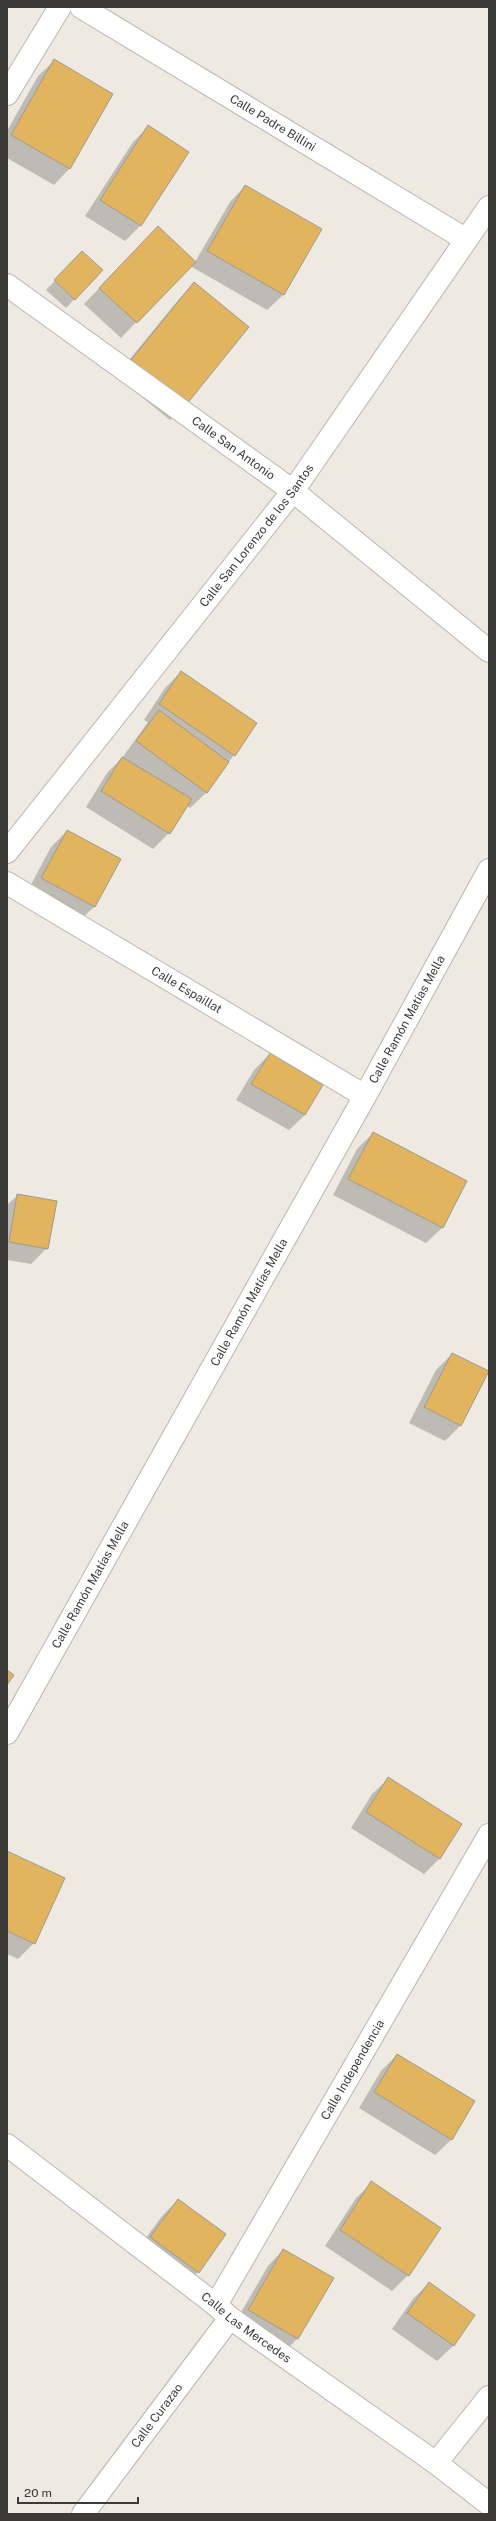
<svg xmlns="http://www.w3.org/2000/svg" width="496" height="2521" font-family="'Public Sans',sans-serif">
<rect width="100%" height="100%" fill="#eeeae2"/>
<path fill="#0003" d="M54 61 112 94 69 169 54 185 7 158V131L38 76Z
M148 127 187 152 140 226 125 241 85 216 133 142Z
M245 186 320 229 283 295 267 310 192 267 194 262 121 338 84 304 143 242 195 262 230 202Z
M74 261 102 270 66 308 46 290Z
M194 283 185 404 170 420 116 376 179 299Z
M181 672 234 755 206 793 190 808 186 805 169 833 153 849 86 807 107 773 122 758 148 722 144 720 165 688Z
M67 831 119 860 94 907 78 922 26 894 51 847Z
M270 1054 322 1086 305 1115 289 1130 236 1100 254 1070Z
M373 1133 466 1182 442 1228 426 1243 333 1195 357 1149Z
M18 1195 47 1248 31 1264 7 1260V1205Z
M452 1354 461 1425 445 1441 409 1423 436 1370Z
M388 1779 440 1858 424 1874 351 1828 372 1794Z
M7 1852 34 1943 18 1959 7 1954Z
M397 2055 473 2101 451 2140 435 2155 359 2108 381 2071Z
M372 2183 408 2275 392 2291 325 2246 356 2198Z
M178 2200 225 2234 198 2272 182 2288 135 2253 162 2216Z
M283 2250 333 2279 297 2339 282 2354 233 2326 268 2266Z
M429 2283 474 2316 453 2346 437 2361 392 2329 413 2299Z"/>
<path fill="#e1b45d" stroke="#9e9a93" d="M54 59 113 94 70 169 11 135Z
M148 125 189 152 141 226 100 200Z
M245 185 322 229 284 295 207 251Z
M158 226 196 262 137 323 99 288Z
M82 251 103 270 75 300 54 280Z
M194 282 249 327 186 405 131 360Z
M181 671 257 723 235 756 159 704Z
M159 710 229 762 207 793 136 741Z
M122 757 192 799 170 834 101 791Z
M67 830 121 859 95 907 41 878Z
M270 1053 323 1085 305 1115 251 1084Z
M373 1132 467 1181 443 1228 348 1179Z
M17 1194 57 1201 48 1249 9 1242Z
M452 1353 489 1371 461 1426 424 1407Z
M7 1670 14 1675 7 1685Z
M388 1777 462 1824 440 1859 366 1812Z
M7 1851 65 1878 35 1944 7 1931Z
M397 2054 475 2101 452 2140 374 2092Z
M371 2181 441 2228 409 2276 340 2230Z
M178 2199 226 2234 199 2273 150 2237Z
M283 2249 334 2278 298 2339 248 2310Z
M429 2282 475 2315 454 2346 407 2313Z"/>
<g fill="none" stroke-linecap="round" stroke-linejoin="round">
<g stroke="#bab6af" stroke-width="24">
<g id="street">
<path id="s1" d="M81 7 465 239"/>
<path d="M7 94 60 7"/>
<path id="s2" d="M7 285 293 491 489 651"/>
<path id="s3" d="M7 852 293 491 489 207"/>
<path id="s4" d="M7 883 365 1096"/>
<path id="s5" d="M7 1733 365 1096 489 870"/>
<path id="s6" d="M7 2145 216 2305 230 2318 436 2463 489 2504"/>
<path id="s7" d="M216 2305 489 1835"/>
<path d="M436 2463 489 2397"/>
<path id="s8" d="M83 2514 230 2318"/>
</g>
</g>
<use href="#street" stroke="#fff" stroke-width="22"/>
</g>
<g text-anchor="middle" stroke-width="3" stroke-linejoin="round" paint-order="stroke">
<g font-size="12" fill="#3b3a37" stroke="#eeeae2">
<text dy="4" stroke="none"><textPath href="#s1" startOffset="224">Calle Padre Billini</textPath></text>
<text dy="4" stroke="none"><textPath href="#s2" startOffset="279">Calle San Antonio</textPath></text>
<text dy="4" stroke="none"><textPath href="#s3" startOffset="403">Calle San Lorenzo de los Santos</textPath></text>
<text dy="4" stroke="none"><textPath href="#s4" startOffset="209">Calle Espaillat</textPath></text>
<text dy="4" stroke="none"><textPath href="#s5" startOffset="818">Calle Ramón Matías Mella</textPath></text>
<text dy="4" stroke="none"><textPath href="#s5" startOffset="494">Calle Ramón Matías Mella</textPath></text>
<text dy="4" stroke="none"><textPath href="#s5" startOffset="170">Calle Ramón Matías Mella</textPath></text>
<text dy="4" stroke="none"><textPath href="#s7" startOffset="272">Calle Independencia</textPath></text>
<text dy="4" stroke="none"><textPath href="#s6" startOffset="301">Calle Las Mercedes</textPath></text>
<text dy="4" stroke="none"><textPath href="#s8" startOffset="123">Calle Curazao</textPath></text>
</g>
</g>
<rect width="496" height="2521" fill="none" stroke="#3b3a37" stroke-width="16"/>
<path d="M18 2497v6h120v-6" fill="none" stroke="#3b3a37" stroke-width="2"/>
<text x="24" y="2497" font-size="12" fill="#3b3a37" stroke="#eeeae2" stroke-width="3" paint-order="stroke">20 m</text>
</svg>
